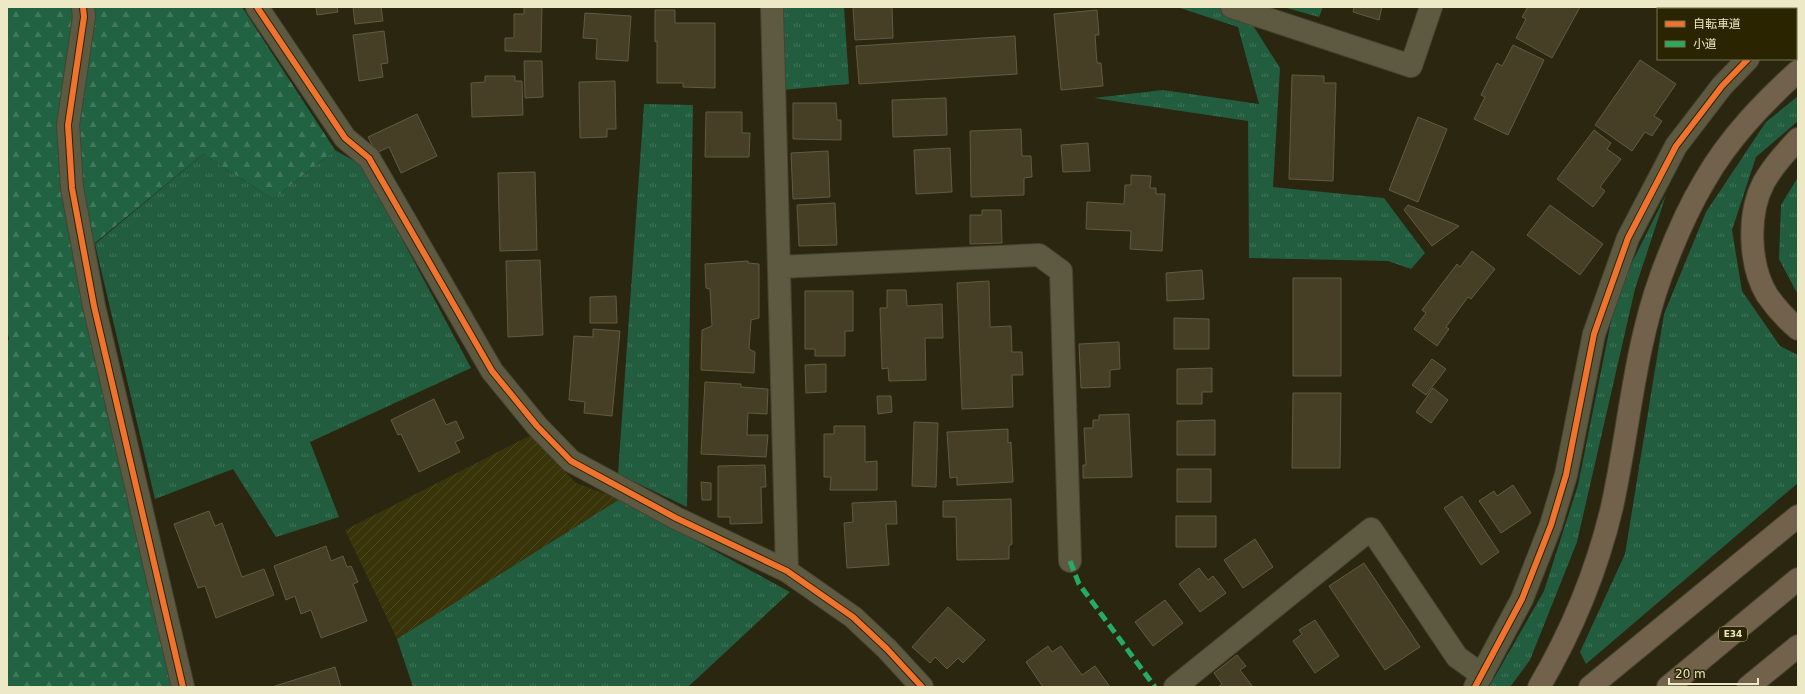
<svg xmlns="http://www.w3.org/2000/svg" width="1805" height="694" font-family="'DejaVu Sans','Noto Sans JP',sans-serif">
<defs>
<pattern id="industrial-furrows" width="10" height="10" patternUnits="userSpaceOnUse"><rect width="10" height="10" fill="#3a340a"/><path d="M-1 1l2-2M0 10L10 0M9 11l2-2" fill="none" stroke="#4d4821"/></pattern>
<pattern id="grass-tufts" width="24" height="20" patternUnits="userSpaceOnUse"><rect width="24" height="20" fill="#225d40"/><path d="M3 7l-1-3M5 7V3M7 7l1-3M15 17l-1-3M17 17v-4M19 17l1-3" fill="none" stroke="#42745a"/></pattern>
<pattern id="forest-firs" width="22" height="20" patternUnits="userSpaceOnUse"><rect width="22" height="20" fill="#206242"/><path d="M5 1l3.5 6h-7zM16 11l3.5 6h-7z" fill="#41785c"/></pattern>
</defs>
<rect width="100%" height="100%" fill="#2a2610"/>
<path fill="url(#industrial-furrows)" d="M531 435 576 483 620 499 397 639 345 530Z"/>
<path fill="url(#grass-tufts)" d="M781 7H844L849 84 782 90Z
M1177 7H1266L1254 27 1280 68 1273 187 1384 198 1425 253 1411 269 1388 261 1249 258 1248 121 1094 98 1163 90 1259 104 1238 27Z
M1283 7H1323L1319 17Z
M1798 96V121L1756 157 1732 230 1742 291 1780 346 1798 355V483L1586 664 1580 652 1625 554 1664 314 1706 212 1766 122Z
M644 104 693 105 687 507 618 474Z
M335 150 363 166 471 368 310 442 339 517 276 537 233 469 155 499 95 244 203 154 273 199Z
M1798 177V295L1779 259 1781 205Z
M1666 195 1635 289 1577 542 1530 660 1510 687H1489L1544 591 1578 485 1617 292Z
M620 499 790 592 688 687H413L397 639Z"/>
<path fill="url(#forest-firs)" d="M7 7H242L335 150 273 199 203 154 78 257 173 687H7V342L9 339 7 330Z"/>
<path fill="#473f25" stroke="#625a43" d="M316 7H337L338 12 317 15Z
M353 7H381L383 21 355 24Z
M524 7H542L541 52 505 51V38H514V14H524Z
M853 7H892L893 38 855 40Z
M1354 7H1382L1379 20 1353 12Z
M1528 7H1580L1552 58 1516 38 1526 19 1522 17Z
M1731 7H1774L1772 9H1730Z
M655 10H675V23H715V88L683 87V83H657V41L655 42Z
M1097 10 1099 35H1095L1097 63H1101L1103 86 1061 90 1054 14Z
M585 13 631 16 628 61 596 59 597 39 583 38Z
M384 31 388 63 381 64 383 77 359 81 353 35Z
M1015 36 1017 74 859 84 856 46Z
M1513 45 1544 60 1508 135 1474 119 1485 97 1481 95 1497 63 1502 66Z
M1640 60 1676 84 1654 116 1662 121 1652 136 1645 132 1632 151 1595 125Z
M524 61H542L543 97 525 98Z
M1292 75 1324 76V83H1336L1333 181 1289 179Z
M485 76H515V81H522L523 115 472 117 471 83 485 82Z
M615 81 616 129H607V137L580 138 579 82Z
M946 98 947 135 893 137 892 100Z
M793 103H836L837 120H841V140L793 139Z
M706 112H742V133H750L749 157H705Z
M417 114 437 156 401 173 389 147 376 153 368 137Z
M1418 117 1447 129 1418 202 1389 190Z
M1021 129 1022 156H1031L1032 177 1024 178V195L971 197 970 131Z
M1594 130 1611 143 1607 149 1621 159 1600 187 1605 191 1593 207 1557 179Z
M1088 143 1090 171 1063 172 1061 145Z
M950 148 952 192 916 194 914 150Z
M828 151 830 197 793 199 791 153Z
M535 172 537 250 500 251 498 173Z
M1131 175 1151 176 1150 188H1156V194H1165L1162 251 1130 249 1131 231 1086 229 1087 202 1124 204 1125 185H1131Z
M835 203 837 245 799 246 797 205Z
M1408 205 1459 226 1432 246 1404 210Z
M1550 205 1603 244 1580 275 1527 235Z
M982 210H1001L1002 243 970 244V215H982Z
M1472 251 1495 269 1471 299 1468 297 1446 327 1449 329 1437 346 1414 329 1426 313 1422 310 1457 264 1460 267Z
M540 260 543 335 508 337 506 261Z
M748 261V263L759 264V318L751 320 749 349 755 352 754 373 701 370 702 330 712 326 710 289 706 288 705 264Z
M1202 270 1204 299 1167 301 1166 273Z
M1293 278H1341V376H1293Z
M989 281 990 327 1011 326 1012 352H1022L1023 375H1012L1013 407 962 409 957 283Z
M887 290H906L907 306 942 304 943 338H925L926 380 889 381 888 368 882 369 880 308H887Z
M805 291H853V331H845V356H815V349H805Z
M616 296 617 323H590V297Z
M1174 318 1209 319V349H1174Z
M593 329 620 331 612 416 584 413 585 402 569 400 574 336 593 337Z
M1119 342 1120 369 1110 370V387L1081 388 1079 344Z
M1432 359 1446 369 1426 395 1412 385Z
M826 364V392L806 393 805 365Z
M1212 368V392H1202V404H1177V369Z
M705 382 741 384V387L768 389 767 414 748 413 747 435H768L766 457 701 454Z
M1433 388 1448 400 1431 423 1416 412Z
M1293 393H1341L1340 468H1292Z
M877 396H891L892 412 878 414Z
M434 399 446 425 456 421 464 438 455 442 460 452 419 472 401 434 398 435 391 420Z
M1129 414 1132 477 1083 478V465H1086L1084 428H1093V420H1099V415Z
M1215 420V455H1177V421Z
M914 422 938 423 936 487 912 486Z
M834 426H865V462L877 461V490H830L831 477H824V434H834Z
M1008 429V443L1011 442 1013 482 957 485V477L950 478 947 432Z
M765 465 766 487H761L762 523 730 524V517H718V466Z
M1177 469H1211V502H1177Z
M701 482 711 483V500H702Z
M1513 485 1531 513 1501 533 1479 501 1494 491 1497 496Z
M1462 496 1499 552 1481 565 1444 508Z
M1011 499 1012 544 1009 546V559L957 560 956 517H943V501Z
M896 501 897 524H886L889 565 847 568 844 523 853 522 852 503Z
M209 511 215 526 222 523 242 577 264 569 274 595 216 618 205 586 198 588 174 524Z
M1176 516H1216V547H1176Z
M1255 539 1273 567 1243 588 1224 560Z
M326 546 331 561 343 556 347 567 351 566 358 582 353 584 367 621 321 638 311 610 301 614 295 596 286 600 274 566Z
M1364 563 1420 647 1385 670 1329 586Z
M1199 568 1208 580 1213 576 1226 593 1200 612 1179 584Z
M1165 600 1183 623 1153 646 1135 622Z
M948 607 985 640 963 663 958 658 947 669 935 657 930 663 912 647Z
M1315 620 1339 656 1315 673 1293 641 1302 634 1299 630Z
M1048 646 1052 652 1061 646 1082 675 1095 666 1110 687H1043L1026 662Z
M1237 655 1246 666 1240 670 1253 687H1218L1222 684 1214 673Z
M335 667 341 687H272Z"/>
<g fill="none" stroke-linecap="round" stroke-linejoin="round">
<g stroke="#474331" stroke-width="24">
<path id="minor" d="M83 7 84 17 68 125 72 188 94 306 183 687
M257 7 345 138 369 158 492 371 537 426 571 461 676 518 787 571 853 617 887 649 922 687
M772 7 787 571
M1232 7 1411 66 1431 7
M1796 13 1798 11
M779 267 1039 255 1061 271 1070 561
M1175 687 1371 529 1457 657 1482 675
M1475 687 1522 599 1551 525 1566 475 1594 334 1628 238 1676 146 1722 86 1748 59"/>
</g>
<g stroke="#474331" stroke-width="24">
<path id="highway" d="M1798 139C1785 153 1773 166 1764 182 1747 214 1749 265 1767 295 1776 308 1786 319 1798 329
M1539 687C1572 631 1597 570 1612 507 1629 430 1634 350 1661 276 1673 243 1687 210 1705 180 1729 138 1763 103 1798 71
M1590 687 1798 516
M1668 687 1798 579
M1748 687 1798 646"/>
</g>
<use href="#minor" stroke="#5e5a41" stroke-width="22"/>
<use href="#highway" stroke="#72624c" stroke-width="22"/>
<path stroke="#26ab63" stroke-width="5" stroke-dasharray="10 5" stroke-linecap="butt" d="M1070 561 1079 584 1155 687"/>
<g stroke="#2a2400" stroke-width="8">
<path id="cycleway" d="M83 7 84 17 68 125 72 188 94 306 183 687
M257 7 345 138 369 158 492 371 537 426 571 461 676 518 787 571 853 617 887 649 922 687
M1475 687 1522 599 1551 525 1566 475 1594 334 1628 238 1676 146 1722 86 1748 59"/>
</g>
<use href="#cycleway" stroke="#ef722f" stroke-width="6"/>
</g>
<g text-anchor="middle" stroke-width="3" stroke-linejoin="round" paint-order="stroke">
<rect fill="#2a2400" stroke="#b2ad8a" stroke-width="1" x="1719" y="627" width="28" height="14" rx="3"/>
<g font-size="9" font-weight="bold" fill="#ede8c5">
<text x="1733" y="637">E34</text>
</g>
</g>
<rect width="1805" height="694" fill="none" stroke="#ede8c5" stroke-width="16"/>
<rect x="1657" y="8" width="140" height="52" fill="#2a2400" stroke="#78724f"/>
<rect x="1665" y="21" width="20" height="6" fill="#ef722f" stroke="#78724f"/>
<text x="1693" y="28" font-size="12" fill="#ede8c5">自転車道</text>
<rect x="1665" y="41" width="20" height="6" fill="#26ab63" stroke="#78724f"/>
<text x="1693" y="48" font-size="12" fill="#ede8c5">小道</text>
<path d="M1669 678v6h89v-6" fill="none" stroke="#ede8c5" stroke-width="2"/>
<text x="1675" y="678" font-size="12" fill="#ede8c5" stroke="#2a2400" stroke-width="3" paint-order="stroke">20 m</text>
</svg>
